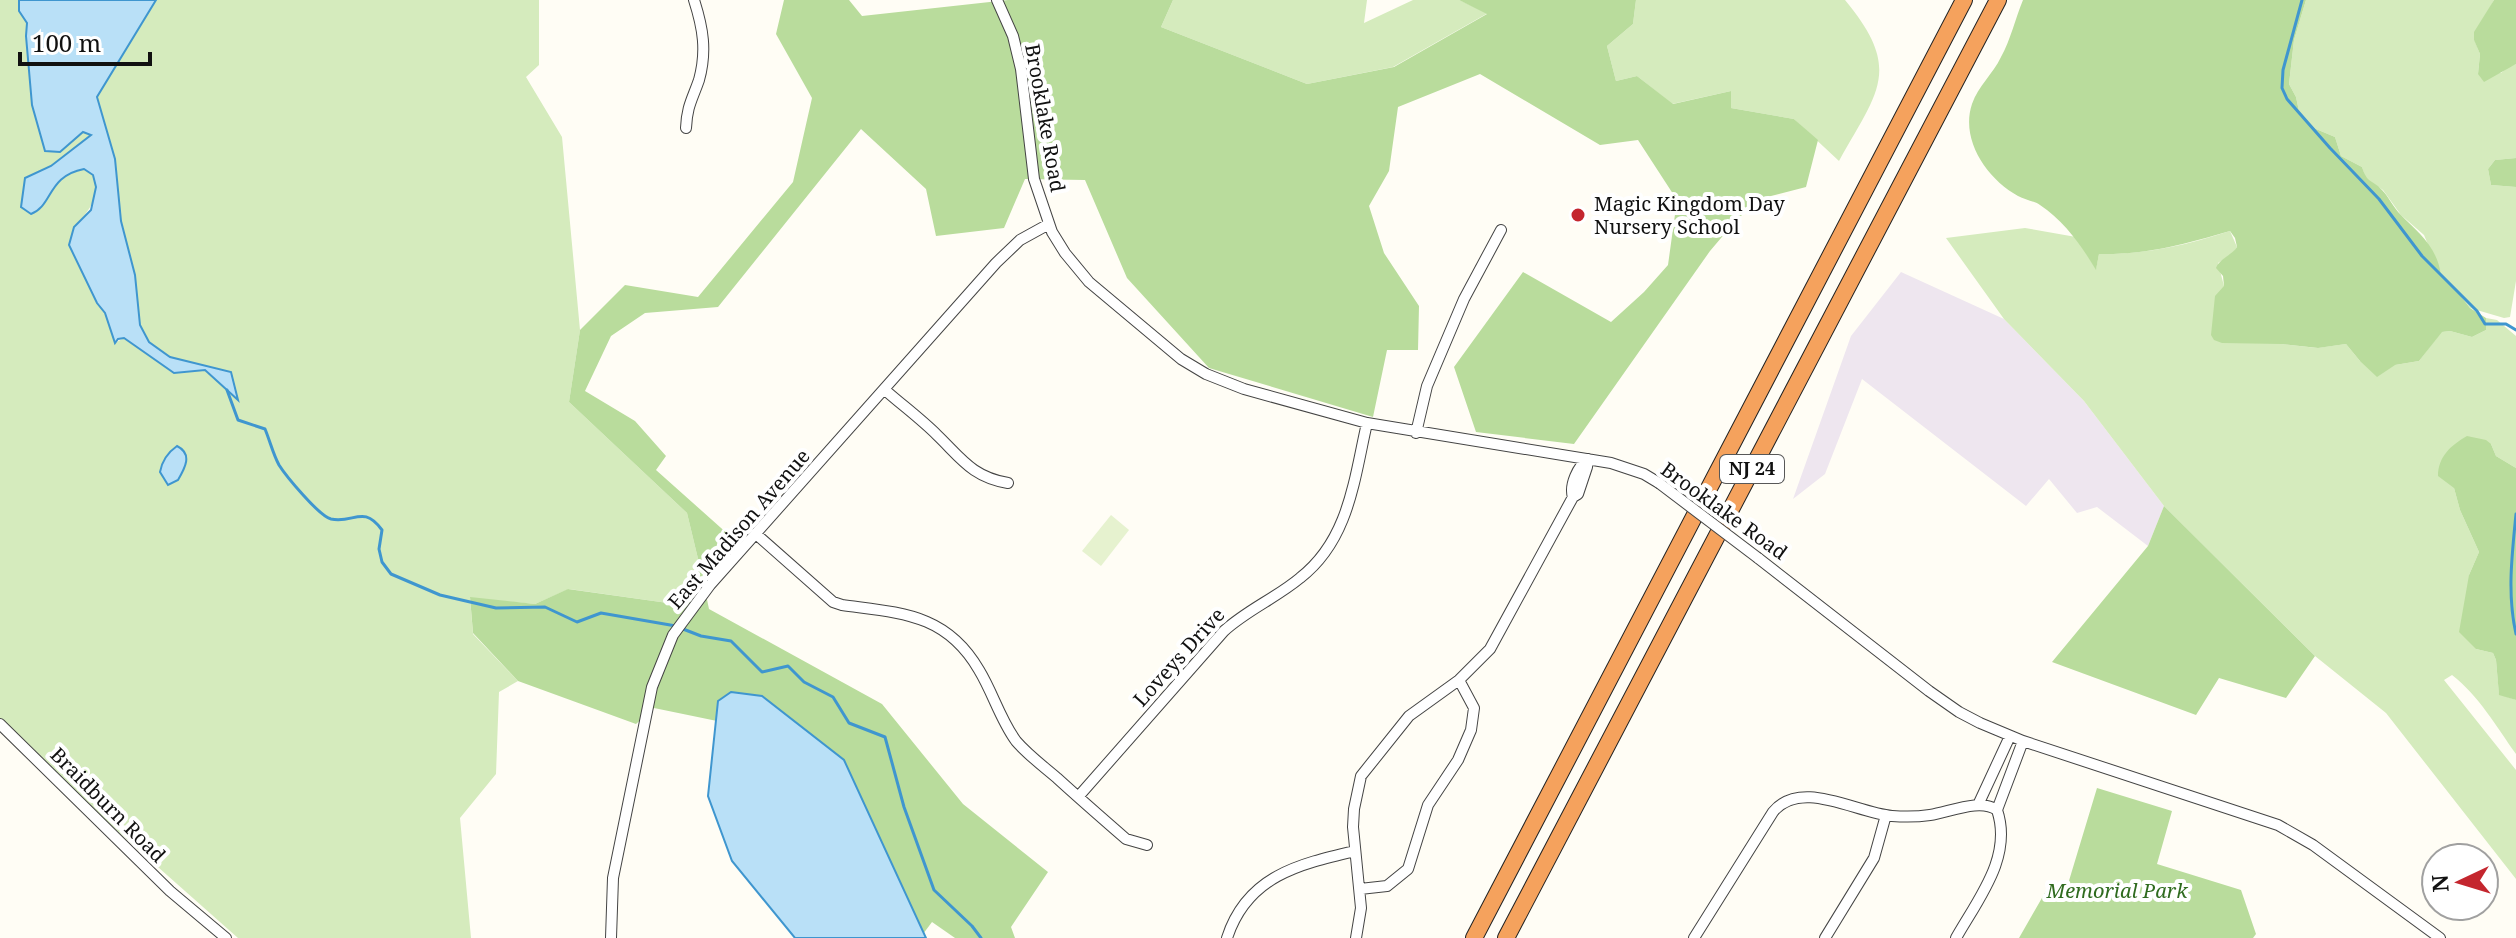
<svg xmlns="http://www.w3.org/2000/svg" width="2516" height="938" font-family="'Noto Serif',serif">
<rect width="100%" height="100%" fill="#fffdf5"/>
<path fill="#eee6ef" d="M1901 272 2004 319 2084 401 2164 506 2148 546 2097 507 2077 513 2049 479 2026 506 1862 379 1825 474 1793 499 1851 336Z"/>
<path fill="#d5ebbd" d="M0 0H18L19 11 27 23 26 36 32 105 45 151 60 152 83 132 92 135 51 166 25 178 21 207 36 212C49 192 59 174 84 169L94 175C99 199 90 210 74 227L88 280 97 303 105 313 115 343 124 338 174 373 205 370 231 372 170 357 149 342 140 325 135 275 121 221 115 159 97 97 156 0H539V65L526 77 562 137 580 330 569 402 687 513 700 567 675 604 569 589 535 604 470 598 473 634 518 681 499 692 496 774 460 818 471 938H238L0 727Z
M1173 0H1367L1364 23 1413 0H1459L1488 13 1393 67 1307 84 1161 27Z
M1636 0H1845C1903 70 1878 91 1839 161L1794 119 1731 108V91L1672 104 1637 76 1616 81 1607 46 1633 24Z
M2306 0H2494L2474 39 2480 54 2478 74 2501 73 2507 68 2516 64V158L2495 160 2488 169 2491 185 2516 187V281L2510 317 2504 318 2470 308 2460 295 2441 276 2424 235 2401 215 2383 190 2366 179 2362 167 2341 156 2335 137 2316 129 2300 116 2296 97 2289 84 2294 40Z
M2025 228 2076 237 2096 269 2099 254C2144 255 2187 245 2230 231L2237 247 2233 253 2218 263 2224 286 2281 344 2317 348 2346 344 2360 361 2395 365 2419 361 2441 332 2450 331 2472 337 2486 330V318L2497 320 2516 336V468L2496 456 2491 444 2454 488 2460 510 2479 552 2469 575 2476 649 2493 653 2496 660 2499 694 2516 700V754C2496 726 2479 696 2452 675L2444 680 2516 770V879L2386 713 2315 656 2164 506 2084 401 2004 319 1946 238Z"/>
<path fill="#b9dc9c" d="M784 0H849L862 16 1008 0H1173L1161 27 1307 84 1394 67 1487 14 1459 0H1636L1633 24 1607 46 1616 81 1637 76 1673 104 1731 91V108L1794 119 1818 140 1806 187 1767 197 1738 218 1710 251 1574 444 1476 432 1454 367 1523 272 1611 322 1644 292 1668 265 1677 200 1638 140 1600 145 1480 74 1398 107 1389 171 1369 206 1384 253 1419 306 1418 350H1387L1373 417 1209 368 1127 278 1085 180 1025 179 1004 228 936 236 926 189 861 129 718 307 645 313 611 336 585 391 635 421 666 456 656 470 739 544 705 590 709 609 882 704 963 804 1048 872 1011 927 1015 938H955L932 922 923 934 844 760 718 701 717 721 654 708 636 724 518 681 473 633 470 597 535 604 568 589 675 604 700 567 687 513 569 402 580 330 625 285 698 297 793 182 812 98 776 34Z
M2023 0H2306L2294 40 2289 84 2296 97 2300 116 2316 129 2335 137 2341 156 2362 167C2368 185 2371 178 2382 190 2389 197 2393 207 2401 215 2419 233 2438 248 2441 276L2460 295 2470 308 2486 318V330L2472 337 2450 331 2442 332 2419 361 2395 365 2377 377 2360 361 2346 344 2318 348 2281 344 2222 343 2214 340 2211 335 2215 296 2224 286 2223 276 2216 268C2220 258 2231 256 2237 247L2235 238 2230 231C2186 244 2146 255 2099 254L2096 270C2081 245 2065 222 2040 205 2034 201 2025 200 2018 196 1987 179 1960 140 1972 104 1978 86 1993 74 2001 57 2011 39 2015 19 2023 0Z
M2494 0H2516V64L2484 82 2478 74 2480 54 2474 40V32Z
M2516 158V187L2491 185 2488 169 2495 160Z
M2467 436 2486 440 2491 444 2496 456 2516 468V700L2499 695 2496 660 2493 653 2476 649 2459 632 2469 575 2479 552 2460 510 2454 488 2438 476C2438 457 2451 445 2467 436Z
M2164 506 2315 656 2286 698 2219 678 2196 715 2052 662 2148 546Z
M2097 788 2172 811 2157 864 2241 890 2256 934 2253 938H2019L2050 884H2068Z"/>
<path fill="#e6f2cf" d="M1111 515 1129 530 1101 566 1082 551Z"/>
<path fill="#b9e0f7" stroke="#3f96cf" stroke-width="2" d="M19 0H156L97 97 115 159 121 221 135 275 140 325 149 342 170 357 231 372 238 400 205 370 174 373 124 338 118 339 115 343 105 313 97 303 69 245 74 227 91 210 96 187 93 175 84 169C47 176 53 206 31 214L21 207 25 178 51 166 91 135 83 132 60 152 45 151 32 105 26 36 27 23 19 11Z
M177 446C193 454 185 468 178 480L168 485 160 472C162 461 167 453 177 446Z
M731 692 762 696 844 760 926 938H795L732 861 708 796 718 701Z"/>
<g fill="none" stroke-linecap="round" stroke-linejoin="round">
<path stroke="#3f96cf" stroke-width="3" d="M2302 0 2283 70 2282 88 2287 99 2330 148 2379 199 2422 256 2477 311 2485 324H2506L2516 330
M227 390 238 420 265 429C270 441 273 454 279 465 286 476 319 516 331 519 354 524 363 504 382 530L379 549 382 562 391 574 440 595 496 608 545 607 577 622 601 613 676 626
M2516 514C2512 555 2507 594 2516 634
M683 629 701 636 731 641 762 672 788 666 804 682 833 697 849 723 885 737 904 807 934 890 972 926 981 938"/>
<g stroke="#444" stroke-width="12">
<path id="minor" d="M997 0 1013 36 1021 69 1034 179 1052 232 1065 253 1089 282 1181 359 1206 374 1244 389 1367 423 1611 463 1644 474 1659 483
M686 128C687 106 692 100 699 80 707 51 703 28 694 0
M885 390C902 405 921 419 937 435 961 458 972 477 1008 483
M1416 433 1427 386 1464 299 1501 230
M1573 497C1569 485 1578 466 1588 459
M756 534 833 602 842 605C900 613 946 613 979 670 993 693 1000 719 1016 741 1028 755 1043 766 1057 778 1080 799 1103 819 1126 839L1147 845
M1758 558 1929 691 1959 712 1980 723 2023 741 2278 825 2313 845 2440 938
M0 724 170 891 226 938
M1078 797 1224 631C1247 610 1276 598 1300 578 1349 540 1354 480 1367 423
M1978 805 2010 736
M1997 810 2023 741
M1360 889 1387 886 1408 869 1428 805 1458 760 1471 730 1474 708 1459 680
M611 938 613 878 652 687 673 635 710 585 996 263 1020 240 1049 224
M1227 938C1247 876 1299 864 1355 851
M1356 938 1361 908 1353 827 1354 809 1361 776 1409 716 1459 680 1490 649 1573 497 1578 494 1587 467 1588 459
M1694 938 1773 812C1801 778 1856 813 1892 816 1905 817 1917 817 1930 815 1950 812 1980 798 1997 810 2013 857 1978 899 1956 938
M1825 938 1874 858 1886 815"/>
</g>
<g stroke="#222" stroke-width="18">
<path id="highway" d="M1474 938 1964 0
M1506 938 1998 0"/>
</g>
<use href="#minor" stroke="#fff" stroke-width="10"/>
<use href="#highway" stroke="#f5a25d" stroke-width="16"/>
<g stroke="#444" stroke-width="12" stroke-linecap="butt">
<path id="minor-bridge" d="M1659 483 1758 558"/>
</g>
<use href="#minor-bridge" stroke="#fff" stroke-width="10"/>
</g>
<circle fill="#c4262e" stroke="#fff" stroke-width="3" cx="1578" cy="215" r="8"/>
<g text-anchor="middle" stroke-width="8" stroke-linejoin="round" paint-order="stroke">
<rect fill="#fff" stroke="#585858" stroke-width="2" x="1720" y="455" width="64" height="28" rx="6"/>
<g font-size="18" font-weight="bold" fill="#111">
<text x="1752" y="475">NJ 24</text>
</g>
<g font-size="20" fill="#111" stroke="#fff">
<text transform="translate(1045 118) rotate(80)" y="7">Brooklake Road</text>
<text transform="translate(1724 511) rotate(36)" y="7">Brooklake Road</text>
<text transform="translate(739 529) rotate(-49)" y="7">East Madison Avenue</text>
<text transform="translate(1179 657) rotate(-48)" y="7">Loveys Drive</text>
<text transform="translate(108 805) rotate(45)" y="7">Braidburn Road</text>
</g>
<g font-size="20" fill="#111" stroke="#fff" text-anchor="start">
<text x="1594" y="211">Magic Kingdom Day<tspan x="1594" dy="23">Nursery School</tspan></text>
</g>
<g font-size="20" font-style="italic" fill="#2f6b1f" stroke="#fff">
<text x="2117" y="898">Memorial Park</text>
</g>
</g>
<g transform="translate(2460 882) rotate(266)"><circle r="38" fill="#ffffff" stroke="#a0a0a0" stroke-width="2"/>
<path d="M0-6L14 30L0 20L-14 30Z" fill="#c4262e"/>
<text y="-12" font-size="22" font-weight="bold" text-anchor="middle" fill="#111111">N</text>
</g>
<path d="M20 52v12h130v-12" fill="none" stroke="#111111" stroke-width="4"/>
<text x="32" y="52" font-size="24" fill="#111111" stroke="#ffffff" stroke-width="6" paint-order="stroke">100 m</text>
</svg>
